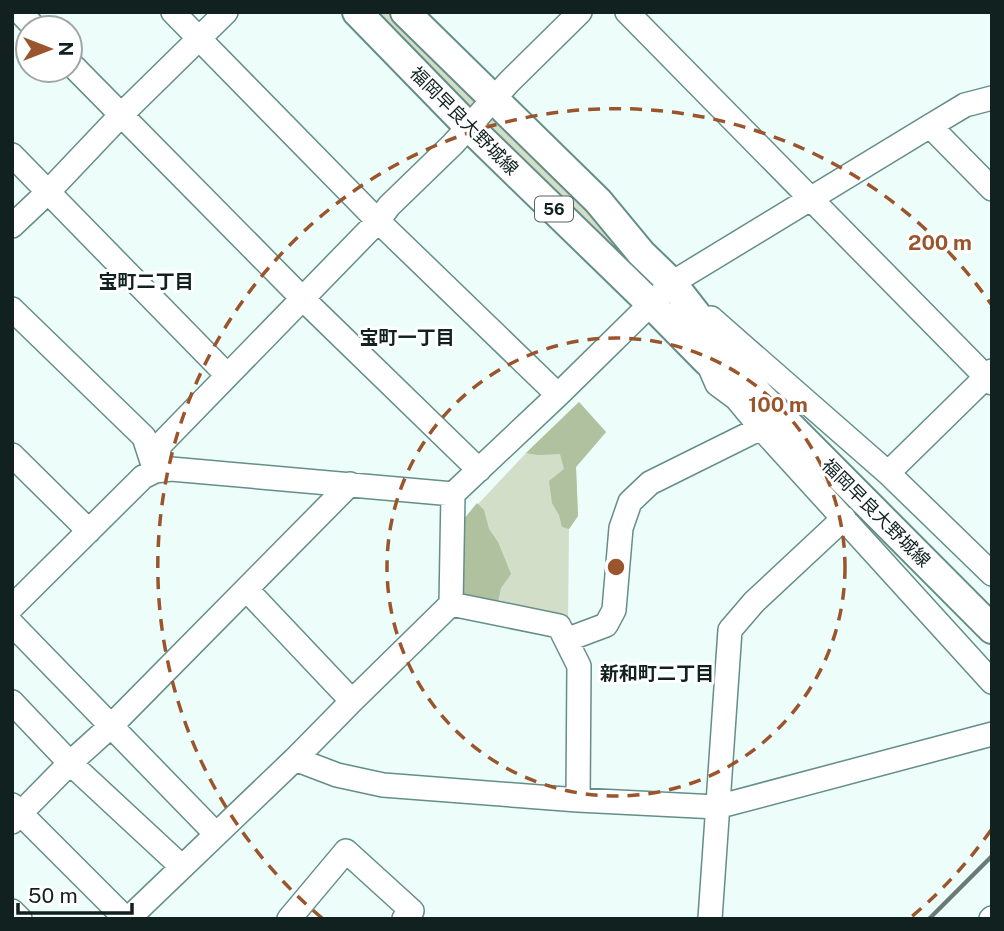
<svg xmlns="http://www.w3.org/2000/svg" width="1004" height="931" font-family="'Public Sans','Noto Sans JP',sans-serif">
<rect width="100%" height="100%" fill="#ecfdfa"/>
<path fill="#d2dec7" d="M372 12H392L477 99 467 109Z
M488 110 589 207 639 268 636 272 479 120Z
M579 402 606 432 576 467 578 516 569 529 568 621 464 599V519L526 453Z"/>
<path fill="#afc19e" d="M579 402 606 432 576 467 578 516 569 529 562 527 559 515 552 503 549 481 564 469 560 454 538 455 526 453Z
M477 503 484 510 489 529 498 542 511 574 501 588 497 606 460 594 463 520Z"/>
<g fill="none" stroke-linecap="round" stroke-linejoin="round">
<g stroke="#648e87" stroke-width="26">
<path id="minor" d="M20 12 35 28
M173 12 378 221 558 395
M627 12 992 383
M70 63 303 299 479 470
M930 126 992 189
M12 155 227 375
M12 226 48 192 121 115 226 12
M12 309 144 437 154 468
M711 318 888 473
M707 361 717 384 736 398 761 428 992 682
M992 371 888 473 992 574
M12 455 89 531
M155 471 160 445 378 221 389 206 453 144 509 82 580 12
M247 590 352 701
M451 604 559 626 566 640
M12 607 143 477 155 471 171 469 453 494
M12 624 216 834
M12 702 70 763 182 867
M295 759 337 775 383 785 578 800 717 807 992 734
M578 800 579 666 566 640 606 625 614 610 621 528 630 502 650 483 761 428
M12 805 126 919
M12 822 70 763 112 725 350 484
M12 911 20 919
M128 919 295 759 352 701 451 604 453 494 558 395 672 283 930 126 965 105 992 98
M289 919 346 851 412 911 404 919
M710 919 730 630 754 602 844 518
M991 919 992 918"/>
</g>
<g stroke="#648e87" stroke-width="32">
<path id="major" d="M357 12 468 126 650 303 707 361 741 382
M405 12 598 201 641 253 672 283 760 396 992 629"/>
</g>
<use href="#minor" stroke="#fff" stroke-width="23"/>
<use href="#major" stroke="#fff" stroke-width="28"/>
<path stroke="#697a77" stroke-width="4.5" d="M929 919 992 856"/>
</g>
<g fill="none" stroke="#9b552d" stroke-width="3.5" stroke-dasharray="12 9">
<circle cx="616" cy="567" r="229"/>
<path d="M991 830A458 458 0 0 1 910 918M322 918A458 458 0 1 1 991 304"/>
</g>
<g text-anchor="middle" stroke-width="6" stroke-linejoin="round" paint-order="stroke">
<rect fill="#fff" stroke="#586462" stroke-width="2" x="535" y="196.5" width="38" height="25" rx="5"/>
<g font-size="16" font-weight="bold" fill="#10211f">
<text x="554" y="215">56</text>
</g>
<g font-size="18" fill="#10211f" stroke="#fff">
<text transform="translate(464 121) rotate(45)" y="6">福岡早良大野城線</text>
<text transform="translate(876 513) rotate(45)" y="6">福岡早良大野城線</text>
</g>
<g font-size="19" font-weight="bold" fill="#10211f" stroke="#fff">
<text x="146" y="288">宝町二丁目</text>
<text x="407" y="344">宝町一丁目</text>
<text x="657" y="680">新和町二丁目</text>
</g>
</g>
<circle cx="616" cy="567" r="10" fill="#9b552d" stroke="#fff" stroke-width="3.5"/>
<g font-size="21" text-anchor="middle" font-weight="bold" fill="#9b552d" stroke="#fff" stroke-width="6" stroke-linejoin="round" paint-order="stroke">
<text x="940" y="250">200 m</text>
<text x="778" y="412">100 m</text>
</g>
<rect width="1004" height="931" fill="none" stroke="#10211f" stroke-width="28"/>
<g transform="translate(49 49) rotate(90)"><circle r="33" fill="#ffffff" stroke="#9fa6a5" stroke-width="2"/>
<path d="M0-5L12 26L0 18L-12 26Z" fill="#9b552d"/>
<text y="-10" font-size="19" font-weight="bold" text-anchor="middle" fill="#10211f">N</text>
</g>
<path d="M18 903v10h114v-10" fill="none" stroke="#10211f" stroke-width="3.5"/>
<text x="28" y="903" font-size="21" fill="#10211f" stroke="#ffffff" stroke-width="5" paint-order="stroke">50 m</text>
</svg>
